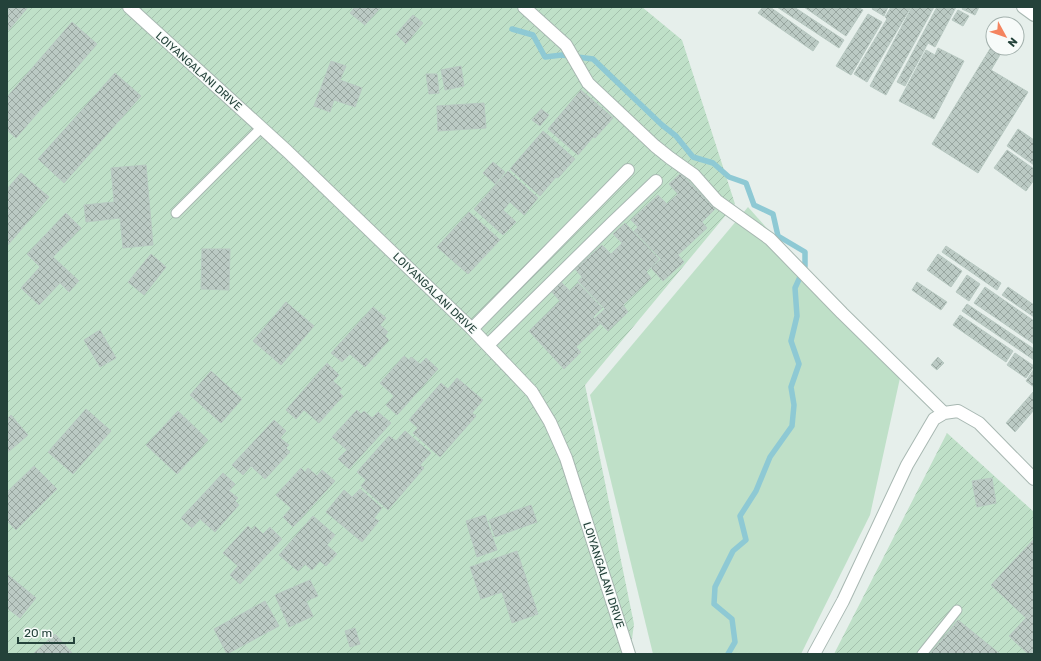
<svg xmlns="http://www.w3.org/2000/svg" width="1041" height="661" font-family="Rubik,sans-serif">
<defs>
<pattern id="garden-furrows" width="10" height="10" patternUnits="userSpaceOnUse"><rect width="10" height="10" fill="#bfe0c8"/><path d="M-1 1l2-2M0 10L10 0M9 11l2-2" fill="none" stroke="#a4c1ad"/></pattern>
<pattern id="building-cross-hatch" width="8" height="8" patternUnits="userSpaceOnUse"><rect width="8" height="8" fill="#bbcac4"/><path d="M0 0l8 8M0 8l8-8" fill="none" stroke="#98a6a0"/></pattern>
</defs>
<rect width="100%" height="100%" fill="#e6efeb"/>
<path fill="#bfe0c8" d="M748 207 900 378 870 515 801 654H653L590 395Z"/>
<path fill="url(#garden-furrows)" d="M7 7H642L682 40 735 204 585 385 634 624 630 654H7Z
M947 433 1034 512V654H834Z"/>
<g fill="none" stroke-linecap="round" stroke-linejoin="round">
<path stroke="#8ec9d4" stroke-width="5.5" d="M512 29 533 35 545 57 562 55 593 59 662 125 676 136 693 157 713 163 729 177 746 183 754 205 773 214 778 236 805 252V266L795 288 797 316 791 341 799 364 791 387 794 405 792 426 770 457 756 491 740 516 746 540 733 551 715 587 714 604 732 619 735 642 728 654"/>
</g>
<path fill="url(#building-cross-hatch)" stroke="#b8c9c2" d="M7 7H28L9 30 7 29Z
M355 7H381L365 25 350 13Z
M763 7H770L819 42 813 51 758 13Z
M777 7H794L844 40 839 48Z
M804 7H858L863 10 846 36Z
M873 7H888L884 16 872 9Z
M891 7H911L867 82 854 74 887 19 885 17Z
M912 7H934L886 95 870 86Z
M937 7H956L935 47 928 43 905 86 897 82Z
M963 7H979L975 15 962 9Z
M958 10 969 16 963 26 952 20Z
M868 14 882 22 851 75 836 66Z
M413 15 423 23 406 44 396 34Z
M72 22 97 44 16 138 7 130V97Z
M993 44V48H1004L991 70 1028 92 978 173 932 144Z
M938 48 964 61 934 119 899 101 926 50 935 55Z
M331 61 346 66 340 80 362 88 355 107 334 100 330 112 314 106Z
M461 66 464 86 445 90 441 70Z
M115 73 141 96 64 183 38 159Z
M426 74H437L439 93 429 94Z
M581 90 613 118 595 138 593 137 578 155 548 129Z
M484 103 486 128 438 131 437 106Z
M541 109 549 115 540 126 532 120Z
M1018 129 1034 140V165L1007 146Z
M543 131 575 159 558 178 556 177 540 196 510 169Z
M1007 150 1034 169V180L1026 191 994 168Z
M493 162 505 172 495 184 483 173Z
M146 165 153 245 123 248 120 218 86 222 84 205 114 202 111 168Z
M508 171 538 198 524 215 510 202 503 210 516 222 503 235 474 209Z
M21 173 49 197 7 246V189Z
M681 173 715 209 702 222 707 228 678 255 684 262 663 281 651 268 661 259 634 231 638 227 631 220 658 195 667 204 678 194 669 184Z
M469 212 500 240 468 274 437 247Z
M66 213 81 228 53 257 79 281 69 292 60 283 39 305 21 288 40 267 27 254Z
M625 223 659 259 646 272 651 278 623 305 628 312 608 331 595 318 605 309 578 281 582 277 575 269 602 245 611 254 622 243 613 234Z
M946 246 1001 283 997 290 942 252Z
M202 249H230L229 290 201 289Z
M151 254 166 267 144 295 128 282Z
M938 254 962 271 951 287 927 270Z
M967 275 980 284 969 301 956 292Z
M561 282 570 291 578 283 602 308 593 317 600 324 576 347 581 352 564 369 529 331 560 301 551 291Z
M917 282 947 302 941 310 912 290Z
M985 287 1034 321V344L974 303Z
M1008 287 1034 305V317L1002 295Z
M286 302 314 326 281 365 253 341Z
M967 304 1034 349V360L962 311Z
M373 307 386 318 380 325 388 332 385 336 389 340 365 367 350 354 342 362 331 353Z
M960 315 1013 351 1006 362 953 325Z
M100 330 116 358 100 367 84 340Z
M1015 353 1034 366 1026 378 1007 365Z
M404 356 409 360 411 357 420 364 426 358 438 369 397 415 386 405 394 396 380 383Z
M938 357 944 363 937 370 931 365Z
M327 363 339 375 333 381 342 389 339 392 343 396 319 423 304 410 296 419 286 410Z
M1034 369V387L1026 381Z
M211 371 242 399 221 423 190 395Z
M457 378 483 400 472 413 476 416 440 457 413 433 418 428 409 420 441 383 448 389Z
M1034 391V410L1015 432 1006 423Z
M86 409 111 431 73 474 48 452Z
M357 410 361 414 364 411 372 418 378 412 391 423 349 469 338 459 347 450 332 437Z
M178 411 208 440 177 474 146 445Z
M11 415 28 435 7 453V419Z
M274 420 286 431 280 438 289 445 286 448 290 452 265 479 251 466 243 475 232 465Z
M405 431 431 453 420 465 424 468 388 510 361 486 366 480 357 472 389 436 396 441Z
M34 466 57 489 16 530 7 521V492Z
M301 468 305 472 308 468 317 476 322 470 335 481 293 527 283 517 291 508 276 495Z
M223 473 235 484 229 491 238 498 235 501 239 505 215 532 200 519 192 528 181 518Z
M992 478 996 503 977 507 972 481Z
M360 489 382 508 374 518 379 521 362 542 326 512 344 490 352 497Z
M531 505 537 522 495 537 489 520Z
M485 515 497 550 477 557 466 521Z
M313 516 335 535 327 545 337 554 326 566 320 561 312 570 305 564 298 571 279 555Z
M248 526 252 530 255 526 263 534 270 527 282 539 240 584 230 575 238 566 223 553Z
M1034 539V654H1028L1009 636 1026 618 991 585Z
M517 551 538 614 512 623 502 592 481 599 470 567Z
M7 574 36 598 20 618 7 608Z
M310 580 318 596 306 601 313 616 289 627 275 595Z
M265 601 279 626 227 654 214 629Z
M958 620 1000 654H930Z
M355 628 360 644 350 647 345 631Z
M55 634 73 654H33Z"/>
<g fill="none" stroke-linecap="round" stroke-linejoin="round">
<g stroke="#a8b8b2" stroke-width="11">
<path id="service" d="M176 213 261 128
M922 654 957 610"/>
</g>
<g stroke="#a8b8b2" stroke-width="14">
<path id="minor" d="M129 7 287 151 472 329 532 392 550 422 566 458 629 654
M524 7 566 45 588 83 655 146 670 158 694 175 717 201 770 239 842 313 944 413
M1023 7 1034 15
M472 329 628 170
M488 345 612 223 656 181
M814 654 843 601 907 465 934 419 944 413 958 411 979 423 1034 479"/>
</g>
<use href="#service" stroke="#fff" stroke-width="9"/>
<use href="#minor" stroke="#fff" stroke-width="12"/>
</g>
<g text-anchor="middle" stroke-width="3" stroke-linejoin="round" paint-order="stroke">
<g font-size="11" fill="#24423a" stroke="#f7fbf9">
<text transform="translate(199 71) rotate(42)" y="4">LOIYANGALANI DRIVE</text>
<text transform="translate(435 293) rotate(44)" y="4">LOIYANGALANI DRIVE</text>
<text transform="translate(604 575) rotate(72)" y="4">LOIYANGALANI DRIVE</text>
</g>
</g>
<rect width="1041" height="661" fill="none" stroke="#24423a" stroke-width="16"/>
<g transform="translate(1005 36) rotate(130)"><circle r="19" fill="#f7fbf9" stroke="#a3b1ad"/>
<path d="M0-3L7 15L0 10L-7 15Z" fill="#f4845f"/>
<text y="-6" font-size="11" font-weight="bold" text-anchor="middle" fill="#24423a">N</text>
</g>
<path d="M18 637v6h56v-6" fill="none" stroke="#24423a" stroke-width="2"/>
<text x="24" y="637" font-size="12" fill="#24423a" stroke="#f7fbf9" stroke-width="3" paint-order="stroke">20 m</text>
</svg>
